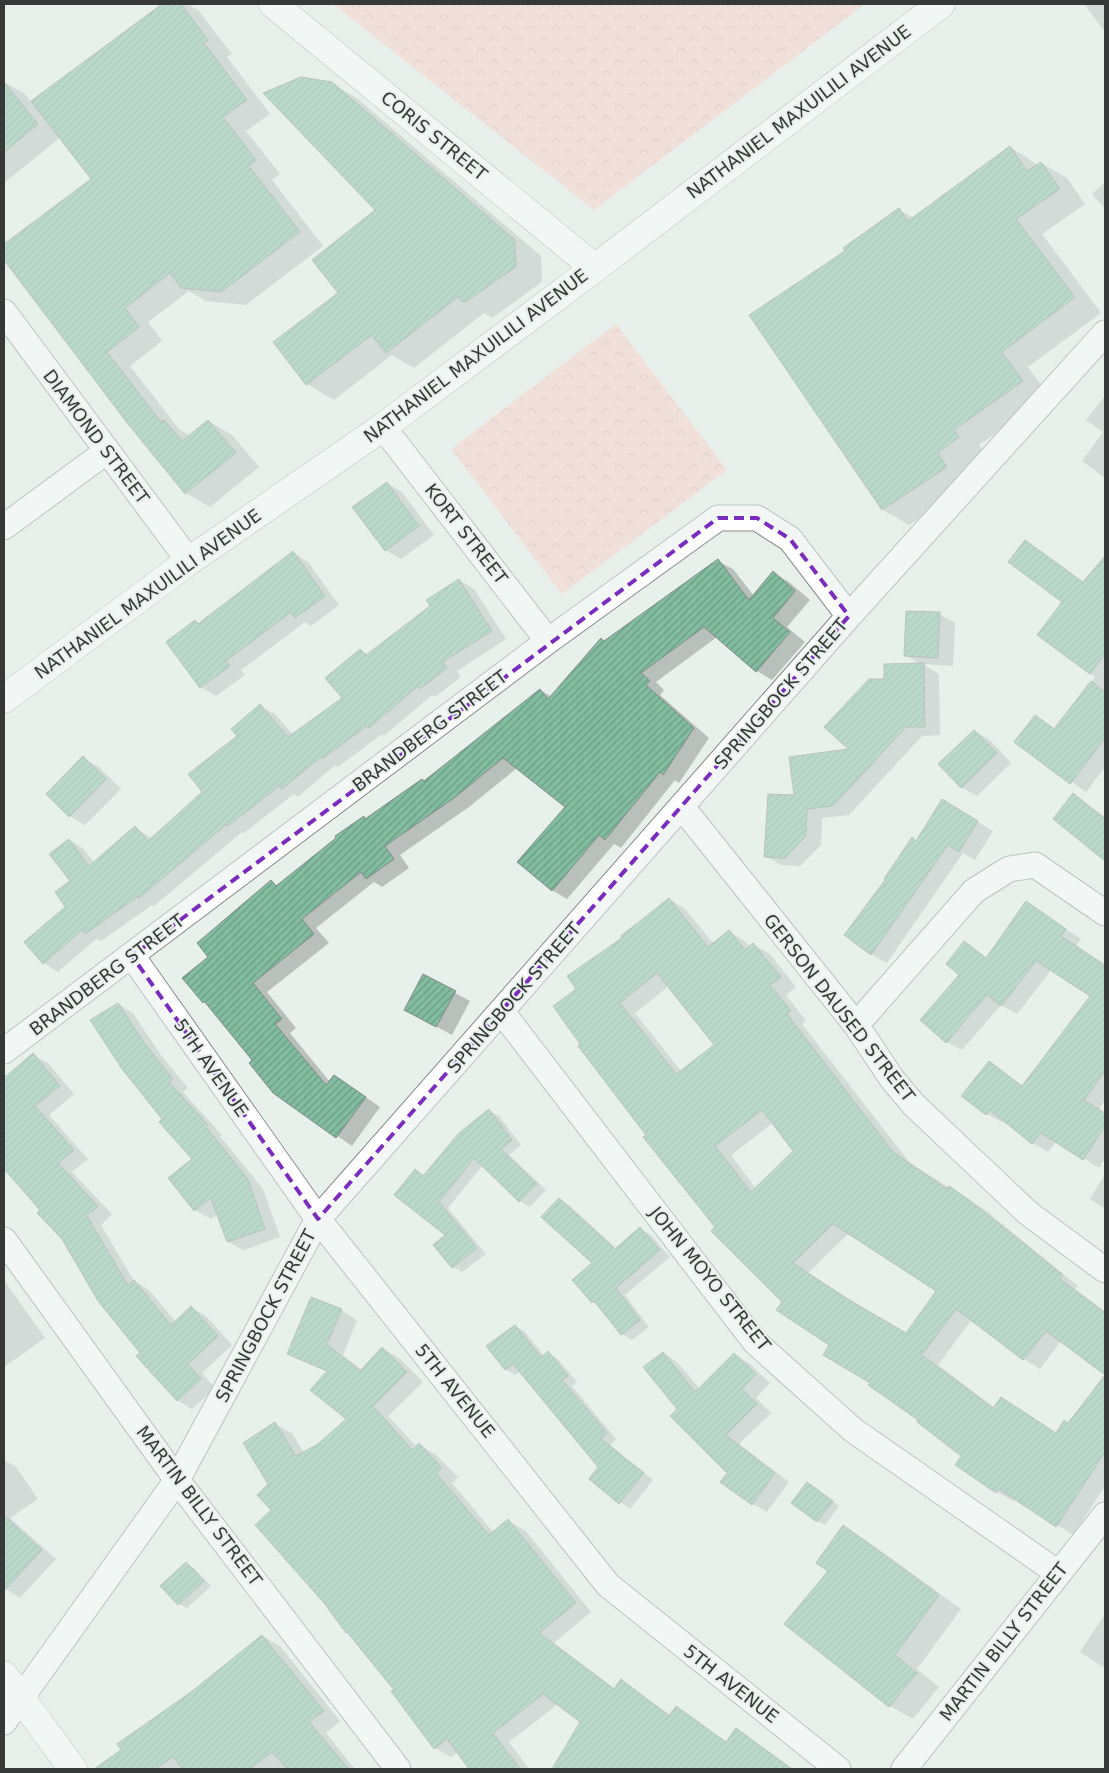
<svg xmlns="http://www.w3.org/2000/svg" width="1109" height="1773" font-family="'DejaVu Sans',sans-serif">
<defs>
<pattern id="park-crowns" width="20" height="18" patternUnits="userSpaceOnUse" patternTransform="scale(1.25)"><rect width="20" height="18" fill="#fcc9c3"/><path d="M2 6a3 3 0 1 1 6 0M12 15a3 3 0 1 1 6 0" fill="none" stroke="#d9ada8"/></pattern>
<pattern id="building-hatch" width="6" height="6" patternUnits="userSpaceOnUse" patternTransform="scale(1.25)"><rect width="6" height="6" fill="#82bda0"/><path d="M-1 1l2-2M0 6l6-6M5 7l2-2" fill="none" stroke="#6b9b83"/></pattern>
</defs>
<rect width="100%" height="100%" fill="#e8f0ec"/>
<path fill="url(#park-crowns)" d="M333 4H865L594 210Z
M616 324 727 470 562 594 451 449Z"/>
<path fill="#0003" fill-rule="evenodd" d="M164 4H187L198 10 232 54 227 57 270 114 246 131 280 174 272 180 323 246 246 305 206 301 189 291 148 322 162 341 130 366 179 429 190 436 208 421 232 435 259 467 210 507 186 493 127 421 4 258V246L93 179 61 137 4 183V82L25 94 31 102Z
M1084 4H1105V32Z
M331 83 358 99 541 256 542 282 492 318 484 313 414 368 392 355 334 400 307 384 275 343 339 293 377 210Z
M1010 147 1038 165 1041 163 1067 178 1085 204 1042 234 1101 313 1028 367 1049 396 979 445 985 453 964 468 973 482 909 525 883 510 751 315 847 251 899 210 914 218Z
M1105 182V209L1092 194Z
M1104 397H1105V478L1082 461 1103 432 1086 420Z
M387 483 402 492 434 535 401 559 385 550Z
M1025 542 1084 583 1105 558V767L1086 792 1016 742 1036 716 1056 729 1095 677 1039 635 1064 602Z
M293 553 308 562 339 605 311 626 305 622 241 670 245 675 216 696 201 687 196 622 200 624Z
M718 561 733 569 754 596 774 573 789 582 810 600 787 627 805 642 772 680 757 671 717 637 656 682 664 690 660 695 709 738 679 783 675 780 621 848 614 844 567 899 552 890 567 807 517 768 469 807 400 855 409 868 382 887 374 882 316 928 329 943 267 992 296 1028 290 1033 330 1082 335 1076 380 1107 352 1146 274 1092 254 1061 209 1005 203 1002 210 957 271 882 278 886 364 818 367 819 425 782 540 690 552 697 604 642Z
M459 580 474 589 506 639 457 671 461 677 435 697 432 695 384 736 382 734 338 767 335 765 298 797 294 794 244 833 242 832 154 906 152 905 101 941 96 939 58 972 44 963 67 907 72 881 69 840 84 849 94 863 136 828 152 839 204 792 260 706 275 714 293 735 344 698 360 650 368 655 432 607Z
M939 614 955 623 953 666 923 664 939 674 940 735 922 736 849 815 822 818 821 845 800 866 781 865 766 856 795 797 851 750 885 680 922 665 905 655Z
M974 731 990 740 1011 763 977 796 961 787Z
M83 758 99 767 121 789 85 825 70 816Z
M1074 795 1105 817V861L1054 819Z
M958 810 993 831 975 860 963 853 887 963 871 954 917 842Z
M669 899 685 909 714 944 729 932 745 941 750 947 754 945 770 954 796 987 786 995 806 1021 802 1024 910 1163 985 1210 1078 1286 1075 1289 1105 1311V1374L1061 1341 1040 1369 1024 1359 972 1319 938 1365 995 1408 1001 1398 1057 1434 1069 1424 1105 1377V1486L1073 1535 1015 1498 1013 1501 997 1492 957 1465 963 1456 872 1383 783 1302 717 1227 582 1044 578 990 624 938ZM669 986 716 1045 681 1071 635 1013ZM773 1123 794 1151 756 1189 731 1155ZM849 1233 937 1291 906 1335 808 1273Z
M1026 903 1081 939 1076 946 1105 966V1100L1099 1109 1105 1114V1158L1099 1168 1057 1141 1048 1152 1033 1143 1004 1120 1002 1122 987 1114 989 1062 1023 1086 1092 996 1052 969 1017 1014 1001 1005 962 1050 947 1042 961 974 964 943 987 958Z
M455 993 470 1001 452 1035 421 1018Z
M118 1004 133 1013 160 1054 188 1088 183 1092 222 1135 220 1136 263 1189 280 1237 244 1250 228 1242 218 1214 211 1219 195 1210 169 1178 194 1159 164 1119Z
M33 1055 48 1063 74 1094 49 1115 88 1159 72 1172 112 1214 101 1225 134 1281 149 1290 176 1322 192 1308 206 1316 232 1345 202 1373 215 1388 192 1409 177 1400 141 1353 42 1210 4 1167V1161L8 1158 4 1153V1079Z
M489 1111 499 1116 521 1145 509 1155 546 1190 530 1207 520 1201 483 1165 448 1208 486 1254 462 1272 453 1267 447 1235 415 1171 424 1176Z
M1105 1174V1209L1090 1199Z
M559 1199 569 1205 617 1249 640 1229 651 1235 670 1257 625 1295 649 1327 632 1340 622 1334 600 1306 593 1302 594 1263Z
M4 1280 45 1338 4 1367Z
M341 1310 357 1320 343 1355 362 1370 383 1349 399 1358 423 1382 388 1416 417 1447 419 1445 435 1454 458 1477 452 1483 494 1533 508 1521 525 1530 591 1612 554 1643 615 1689 621 1681 671 1715 676 1708 727 1742 736 1730 793 1769H680L644 1744 637 1746 623 1769H554L582 1722 558 1704 509 1742 529 1769H471L458 1752 451 1757 435 1748 396 1690 351 1635 347 1632 273 1510 270 1484 275 1424 292 1433 304 1453 319 1445 347 1419 327 1372 289 1354Z
M515 1326 525 1332 544 1356 548 1353 558 1359 577 1382 572 1386 616 1439 610 1445 653 1480 630 1509 590 1479 600 1467 521 1371 515 1375 505 1369Z
M663 1353 677 1362 700 1389 734 1355 749 1363 770 1383 756 1398 771 1413 739 1444 789 1482 767 1512 753 1504 679 1410Z
M4 1460 16 1467 38 1499 10 1518 56 1559 20 1598 4 1588Z
M815 1488 839 1506 825 1525 817 1521Z
M844 1527 866 1540 961 1609 917 1669 939 1687 913 1719 890 1706 786 1624 830 1571Z
M186 1564 194 1568 211 1586 187 1608 179 1604 162 1586Z
M1105 1614V1668L1080 1652Z
M262 1636 280 1646 340 1721 326 1733 355 1769H117L110 1759Z"/>
<path fill="url(#building-hatch)" stroke="#868c89" fill-rule="evenodd" d="M162 4H181L208 40 204 43 247 100 223 117 256 160 249 166 300 232 221 292 181 288 170 273 125 308 139 327 107 352 161 422 164 420 182 441 208 420 236 453 185 494 128 424 4 260V244L91 179 31 101Z
M301 77 332 82 515 240 516 267 464 303 458 297 386 353 372 335 306 385 273 342 338 293 312 260 375 210 263 93Z
M4 82 38 124 4 152Z
M1010 146 1027 171 1041 162 1060 189 1016 219 1075 297 1002 352 1023 381 954 430 959 437 938 453 947 467 882 510 749 315 845 251 843 248 899 208 908 221Z
M387 482 419 526 385 551 352 507Z
M1025 540 1083 582 1105 556V654L1090 674 1037 635 1062 602 1008 562Z
M293 551 325 596 295 618 291 612 226 661 230 666 200 688 166 642 195 620 198 624Z
M718 559 749 600 773 571 795 591 773 618 790 632 756 672 704 627 641 673 650 681 646 685 694 728 663 775 660 772 605 840 599 835 552 891 517 862 565 807 503 758 454 798 385 846 394 859 366 879 361 872 302 919 314 934 253 983 282 1019 275 1024 326 1085 334 1075 366 1097 336 1138 273 1093 249 1063 252 1060 204 1001 203 1003 182 978 208 957 197 943 271 880 276 886 336 838 335 836 364 816 365 819 422 779 424 781 540 689 548 699 601 638 604 641Z
M459 579 492 631 443 662 447 668 420 689 418 686 369 728 367 726 322 759 321 757 282 789 279 786 228 826 227 824 139 898 137 897 85 934 82 930 43 964 24 942 65 907 55 892 70 881 49 854 69 839 89 866 135 826 148 841 202 792 188 774 237 736 231 729 260 704 288 737 342 698 325 678 360 649 366 655 430 606 426 600Z
M906 611 940 612 938 658 904 656Z
M924 663 925 727H906L833 806 807 809 806 836 785 858 764 857 768 794 794 795 789 757 848 749 824 727 869 679H884V664Z
M1091 681 1105 692V738L1070 784 1014 742 1035 715 1054 729Z
M974 730 997 753 961 788 938 764Z
M83 756 106 779 69 817 46 794Z
M1073 793 1105 819V861L1053 819Z
M942 799 978 821 959 852 948 845 871 955 844 935 885 880 884 879 912 837 916 841Z
M669 898 708 947 729 930 745 950 753 943 781 977 770 985 791 1011 787 1014 893 1152 947 1189 949 1186 968 1199 1063 1275 1060 1279 1105 1313V1452L1056 1527 999 1489 996 1493 955 1465 961 1456 917 1422 918 1420 868 1385 870 1383 823 1355 829 1345 776 1310 782 1302 711 1231 715 1227 643 1137 646 1135 578 1046 580 1044 553 1006 576 989 567 976 622 938 621 936ZM657 973 714 1045 676 1074 620 1003ZM762 1110 793 1151 751 1192 715 1146ZM833 1224 936 1291 906 1333 846 1298 793 1263ZM956 1309 1023 1360 1046 1331 1105 1375 1068 1423 1064 1420 1056 1433 1001 1397 993 1408 922 1355Z
M1026 901 1066 929 1061 936 1105 965V1071L1084 1100 1105 1113V1126L1083 1160 1041 1133 1032 1144 990 1110 986 1115 961 1096 989 1061 1022 1086 1090 996 1036 961 1001 1006 987 995 946 1043 920 1020 959 975 946 964 964 941 986 958Z
M423 974 456 991 436 1027 404 1010Z
M118 1003 145 1044 173 1079 169 1082 208 1125 206 1127 248 1179 265 1229 227 1242 211 1198 194 1211 168 1178 192 1159 159 1122 162 1119 122 1069 90 1020Z
M33 1053 60 1086 35 1106 74 1150 58 1163 98 1206 87 1216 128 1285 134 1280 171 1325 191 1306 218 1336 188 1364 201 1379 177 1401 136 1356 140 1353 98 1301 62 1239 37 1213 40 1210 4 1169V1078Z
M489 1109 512 1140 501 1149 537 1184 519 1202 474 1158 439 1202 477 1248 452 1268 433 1245 445 1235 394 1195 415 1169 423 1176 459 1133Z
M559 1198 615 1249 640 1227 660 1250 616 1288 640 1320 621 1335 594 1301 592 1303 572 1280 592 1263 541 1217Z
M311 1297 342 1309 327 1344 360 1371 382 1347 407 1372 373 1406 412 1450 419 1443 442 1468 436 1473 489 1535 508 1519 576 1603 539 1633 614 1689 621 1679 669 1716 676 1706 726 1742 736 1728 792 1769H552L580 1722 543 1694 493 1733 520 1769H469L447 1739 434 1749 391 1691 394 1690 347 1632 346 1633 324 1603 255 1525 271 1510 257 1495 268 1484 243 1443 275 1422 296 1456 318 1444 346 1419 310 1390 327 1371 287 1354Z
M515 1325 541 1357 548 1351 568 1376 562 1380 607 1433 601 1439 644 1473 619 1504 589 1479 598 1467 513 1364 505 1370 486 1346Z
M663 1352 695 1392 734 1353 756 1374 742 1389 757 1404 726 1435 775 1473 752 1505 720 1482 727 1473 670 1416 677 1409 643 1367Z
M807 1482 833 1501 817 1522 791 1503Z
M4 1515 42 1550 4 1591Z
M843 1525 939 1595 895 1655 917 1673 889 1707 784 1624 828 1571 816 1563Z
M186 1562 204 1581 178 1605 160 1586Z
M262 1635 324 1711 309 1722 349 1769H287L272 1752 250 1769H183L173 1757 155 1769H94L121 1750 117 1744 191 1692Z"/>
<g fill="none" stroke-linecap="round" stroke-linejoin="round">
<g stroke="#868d89" stroke-width="27">
<path id="street" d="M4 312 189 561
M383 427 548 641
M4 527 107 451
M682 807 856 1025 892 1079 914 1105 1028 1213 1105 1270
M132 956 318 1219 608 1585 838 1769
M502 1012 755 1342 853 1430 1058 1573
M856 1025 974 891 1009 869 1035 865 1105 913
M4 1051 548 641 718 518H757L790 539 849 616
M4 1240 177 1480 398 1769
M4 1722 177 1480 318 1219 849 616 1105 333
M904 1769 1105 1515"/>
</g>
<g stroke="#868d89" stroke-width="29">
<path id="secondary" d="M273 4 595 268
M4 699 189 561 383 427 595 268 941 4
M4 1675 73 1769"/>
</g>
<use href="#street" stroke="#fff" stroke-width="25"/>
<use href="#secondary" stroke="#fff" stroke-width="28"/>
</g>
<path d="M0 0H1109V1773H0ZM718 518H757L790 539 849 616 318 1219 132 956Z" fill="#e8f0ec" fill-opacity=".55" fill-rule="evenodd"/>
<path fill="none" stroke="#7b2cbf" stroke-width="4" stroke-dasharray="10 6" stroke-linejoin="round" d="M718 518H757L790 539 849 616 318 1219 132 956Z"/>
<g text-anchor="middle" stroke-width="4" stroke-linejoin="round" paint-order="stroke">
<g font-size="18" fill="#363938" stroke="#e8f0ec">
<text transform="translate(799 112) rotate(-37)" y="6">NATHANIEL MAXUILILI AVENUE</text>
<text transform="translate(434 136) rotate(39)" y="6">CORIS STREET</text>
<text transform="translate(476 356) rotate(-37)" y="6">NATHANIEL MAXUILILI AVENUE</text>
<text transform="translate(96 437) rotate(53)" y="6">DIAMOND STREET</text>
<text transform="translate(466 534) rotate(52)" y="6">KORT STREET</text>
<text transform="translate(148 594) rotate(-36)" y="6">NATHANIEL MAXUILILI AVENUE</text>
<text transform="translate(781 694) rotate(-49)" y="6">SPRINGBOCK STREET</text>
<text transform="translate(430 731) rotate(-37)" y="6">BRANDBERG STREET</text>
<text transform="translate(107 975) rotate(-37)" y="6">BRANDBERG STREET</text>
<text transform="translate(514 998) rotate(-49)" y="6">SPRINGBOCK STREET</text>
<text transform="translate(839 1008) rotate(52)" y="6">GERSON DAUSED STREET</text>
<text transform="translate(211 1068) rotate(55)" y="6">5TH AVENUE</text>
<text transform="translate(710 1279) rotate(51)" y="6">JOHN MOYO STREET</text>
<text transform="translate(266 1316) rotate(-62)" y="6">SPRINGBOCK STREET</text>
<text transform="translate(455 1391) rotate(51)" y="6">5TH AVENUE</text>
<text transform="translate(199 1506) rotate(53)" y="6">MARTIN BILLY STREET</text>
<text transform="translate(1004 1642) rotate(-52)" y="6">MARTIN BILLY STREET</text>
<text transform="translate(731 1684) rotate(38)" y="6">5TH AVENUE</text>
</g>
</g>
<rect width="1109" height="1773" fill="none" stroke="#363938" stroke-width="10"/>
</svg>
